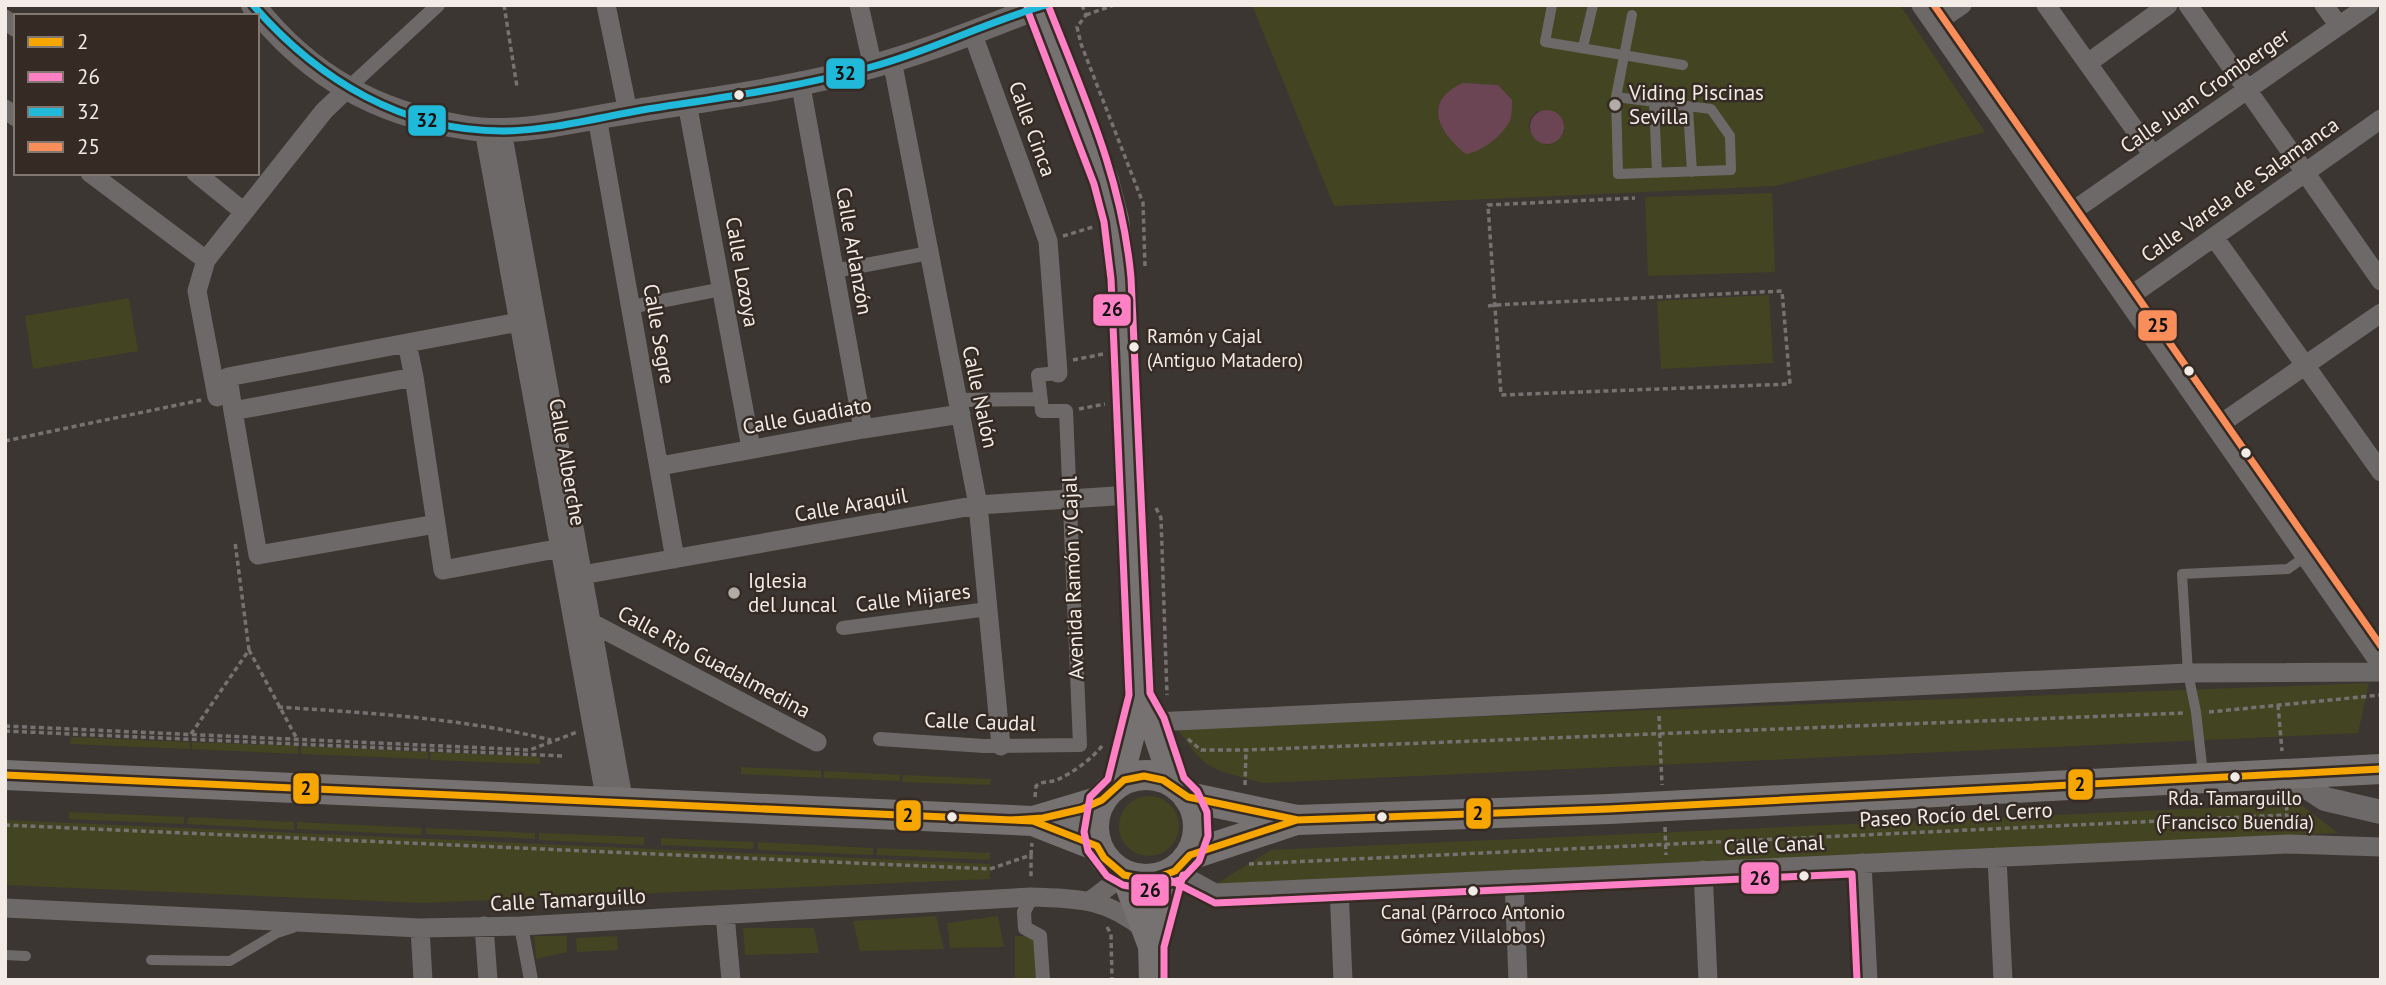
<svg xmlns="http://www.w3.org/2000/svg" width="2386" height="985" font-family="'PT Sans',sans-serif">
<rect width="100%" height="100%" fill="#3c3632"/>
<path fill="#424422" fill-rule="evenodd" d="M1252 5H1900L1985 132 1775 186 1334 206ZM1505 92 1512 101 1511 118 1466 154 1448 136ZM1537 111 1565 131 1548 145C1531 140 1521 125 1537 111Z
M1772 193 1775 272 1648 276 1645 197Z
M1769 295 1773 363 1661 369 1657 301Z
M129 298 138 351 33 369 25 316Z
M2369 683 2358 733 1263 783C1214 769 1206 773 1177 728Z
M71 737 190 742V749L70 744Z
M192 742 298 746V754L192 749Z
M301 746 428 752V759L301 754Z
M431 752 540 757V764L430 760Z
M741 767 821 771V778L741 774Z
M824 771 900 775V781L824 778Z
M903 775 991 779 990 785 902 782Z
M1119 826a30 30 0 1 1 60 0a30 30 0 1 1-60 0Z
M2300 804 2338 833 1216 884 1271 850Z
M69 812 184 817V824L69 819Z
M188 817 294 822V830L187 824Z
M5 820 990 864V879L422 903 5 885Z
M297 822 422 828 421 835 297 829Z
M426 828 535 833V839L426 834Z
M539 833 644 837V845L539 840Z
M661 838 754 842 753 849 661 845Z
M758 842 873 848V855L758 850Z
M877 848 990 853V860L877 855Z
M936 916 944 949 860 951 853 921Z
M998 916 1004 947 950 948 947 923Z
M743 928H814L819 953 745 955Z
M534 936H567V952L536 959Z
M617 936 618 950 577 952 576 938Z
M1015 936H1036L1040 978H1015Z"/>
<path fill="#6b4554" d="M1463 83 1498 85 1512 100C1512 105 1512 113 1511 118 1505 134 1482 152 1466 154 1438 132 1422 101 1463 83Z
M1530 127a17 17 0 1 1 34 0a17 17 0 1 1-34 0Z"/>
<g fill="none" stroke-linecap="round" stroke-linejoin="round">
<path stroke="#757271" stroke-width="3.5" stroke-dasharray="5 3.5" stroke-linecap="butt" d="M504 5 517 87
M1082 5 1086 15 1077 27 1081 44 1143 203 1145 266
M1086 15 1114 5
M1063 236 1093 227
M1488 306 1495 305 1782 291 1790 384 1501 395 1488 205 1635 198
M1073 360 1103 354
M1079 409 1105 404
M5 441 201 400
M1156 508 1161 518 1167 695
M249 650 297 739
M2278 705 2282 751
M278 707C370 713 462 718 551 740
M2209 712 2381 695
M1659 716 1662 785
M5 726 530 750 577 732
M5 731 564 756
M191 734 249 650 235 542
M1188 739 1201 750H1246L2184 713
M1245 785 1246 750
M1035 797 1036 786C1043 780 1049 783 1057 780 1072 773 1092 759 1102 746
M2286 797 2288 828
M5 825 990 869 1031 855V879
M1665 827 1666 855
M1031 855 1032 843
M1249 864 2287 815
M1107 927 1111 934 1112 980"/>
<path stroke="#6c6968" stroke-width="10" d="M1552 5 1545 42 1683 65
M1583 47 1593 5
M1616 97 1711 109 1730 136 1731 170 1618 174 1616 97 1632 15
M1654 103 1657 173
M1688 109 1692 172
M2203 774 2196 712 2188 673 2182 574 2288 569 2306 556
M5 955 26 956
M151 960 230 961 277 933 293 928"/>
<path stroke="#6c6968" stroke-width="14" d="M346 90 438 5
M834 271 929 253
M631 307 722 289
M956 400 1040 399
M843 628 988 609
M880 739 984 746 1080 745 1066 411H1042L1038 375 1058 373
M1031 897 1024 912 1025 928 1040 936 1043 980
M521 926 531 980"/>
<path stroke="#6c6968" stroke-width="19" d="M606 5 628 112
M859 5 873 67
M1921 5 2381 665
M2046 5 2153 155
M2188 5 2381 281
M2324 5 2339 26
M5 19 16 28
M1934 24 1962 5
M972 32 1048 241 1058 373
M892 60 978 505 1001 746
M2088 63 2168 5
M800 81 863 429
M687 103 751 448
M5 109 16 117
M597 117 675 559
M484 130 606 802
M502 131 624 803
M90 173 206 260
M196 173 244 212
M2067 215 2369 5
M2214 237 2381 472
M2126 299 2381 119
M414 377 407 343 519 322
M217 397 197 291 206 260 324 111 346 90
M233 411 228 377 407 343
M2216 427 2381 313
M660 466 863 429 961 414
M436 524 258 555 233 411 414 377 443 570 577 545
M582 575 978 505 1130 495
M590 622 817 742
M1154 722 2188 673 2381 672
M1997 857 2003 980
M1862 863 1868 980
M1703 870 1708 980
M1175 871 1215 893 2289 844 2381 847
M1514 879 1518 980
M1339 888 1343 980
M1091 900 1124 875
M5 908 420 928 521 926 1031 897C1080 899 1106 898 1145 930
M725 915 731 980
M484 926 488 980
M420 928 423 980"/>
<path stroke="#6c6968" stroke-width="24" d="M253 5C308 75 375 113 462 127 518 137 574 120 629 112 710 99 794 89 873 66 929 51 983 28 1037 8
M2284 772 2325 799 2381 812"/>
<path stroke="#767271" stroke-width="30" d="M1037 5 1104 181 1114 220 1121 278 1140 696 1117 784
M1140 696 1154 722 1175 784
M5 775 1033 821 1097 846
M1094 827a52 52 0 1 1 104 0a52 52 0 1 1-104 0Z
M1188 797 1297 820 1609 809 2381 769
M1033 821 1100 801
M1190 855 1296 820
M1126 875 1153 946
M1154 980 1153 946 1173 872"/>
<g stroke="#362b24" stroke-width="12">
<path id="bus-1" d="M5 775 1033 821 1097 846 1104 858 1124 875 1150 880 1175 871 1190 855 1297 820 1609 809 2381 769
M1010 820 1043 818 1082 809 1102 800 1124 780 1144 776 1163 780 1188 797 1298 820"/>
</g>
<g stroke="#362b24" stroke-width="12">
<path id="bus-2" d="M1027 9 1094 184 1104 222 1111 279 1129 695 1108 779 1090 797 1084 832 1088 851 1107 876 1123 885 1150 890 1182 879 1199 861 1208 836 1207 812 1197 791 1184 778 1164 718 1150 693 1131 278C1122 178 1084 97 1048 5
M1170 880 1215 903 1852 874 1857 980
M1164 980V947L1183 875"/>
</g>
<g stroke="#362b24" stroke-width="12">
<path id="bus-3" d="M253 5C318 80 404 132 505 131 551 130 597 118 642 110 718 98 796 88 871 67 931 51 986 22 1046 5"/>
</g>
<g stroke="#362b24" stroke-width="12">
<path id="bus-4" d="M1934 5 2381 646"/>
</g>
<use href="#bus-1" stroke="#f7a600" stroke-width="7"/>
<use href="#bus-2" stroke="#ff80c5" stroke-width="7"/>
<use href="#bus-3" stroke="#20b9da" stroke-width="7"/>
<use href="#bus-4" stroke="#fa8e5a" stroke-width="7"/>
</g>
<g fill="#f2ebe6" stroke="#362b24" stroke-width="2.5">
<circle cx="739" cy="95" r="6"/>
<circle cx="1134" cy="347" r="6"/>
<circle cx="2189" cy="371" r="6"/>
<circle cx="2246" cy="453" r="6"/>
<circle cx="2235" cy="777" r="6"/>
<circle cx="952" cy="817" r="6"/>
<circle cx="1382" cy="817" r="6"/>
<circle cx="1804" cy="876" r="6"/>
<circle cx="1473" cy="891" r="6"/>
</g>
<g fill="#b2aca7" stroke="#362b24" stroke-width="2.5">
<circle cx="1615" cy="105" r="7"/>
<circle cx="734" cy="593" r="7"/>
</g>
<g text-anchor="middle" stroke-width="5" stroke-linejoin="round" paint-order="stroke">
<g font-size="19" fill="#f2ebe6" stroke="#362b24">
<text x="1147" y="343" text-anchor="start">Ramón y Cajal<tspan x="1147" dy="24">(Antiguo Matadero)</tspan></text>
<text x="2235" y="805">Rda. Tamarguillo<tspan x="2235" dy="24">(Francisco Buendía)</tspan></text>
<text x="1473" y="919">Canal (Párroco Antonio<tspan x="1473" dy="24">Gómez Villalobos)</tspan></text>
</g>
<g font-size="21" fill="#f2ebe6" stroke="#362b24">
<text transform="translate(2205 91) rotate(-35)" y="7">Calle Juan Cromberger</text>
<text transform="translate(1032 129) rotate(70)" y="7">Calle Cinca</text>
<text transform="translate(2240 190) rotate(-35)" y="7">Calle Varela de Salamanca</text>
<text transform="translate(854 251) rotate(80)" y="7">Calle Arlanzón</text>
<text transform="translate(742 272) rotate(80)" y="7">Calle Lozoya</text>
<text transform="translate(659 334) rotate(80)" y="7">Calle Segre</text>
<text transform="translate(980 397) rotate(78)" y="7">Calle Nalón</text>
<text transform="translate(807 416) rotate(-10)" y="7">Calle Guadiato</text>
<text transform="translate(567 462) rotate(80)" y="7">Calle Alberche</text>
<text transform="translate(851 505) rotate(-10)" y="7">Calle Araquil</text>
<text transform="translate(1073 578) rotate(-92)" y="7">Avenida Ramón y Cajal</text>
<text transform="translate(913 598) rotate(-7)" y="7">Calle Mijares</text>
<text transform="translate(714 662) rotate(28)" y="7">Calle Rio Guadalmedina</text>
<text transform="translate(980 722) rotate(2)" y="7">Calle Caudal</text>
<text transform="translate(1956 815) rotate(-3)" y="7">Paseo Rocío del Cerro</text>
<text transform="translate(1774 845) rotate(-3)" y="7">Calle Canal</text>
<text transform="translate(568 900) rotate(-3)" y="7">Calle Tamarguillo</text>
</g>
<g font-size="21" fill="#f2ebe6" stroke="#362b24" text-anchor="start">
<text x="1629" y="100">Viding Piscinas<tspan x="1629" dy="24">Sevilla</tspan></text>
<text x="748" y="588">Iglesia<tspan x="748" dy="24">del Juncal</tspan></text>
</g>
</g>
<g stroke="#362b24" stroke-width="2.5">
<rect x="825" y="57" width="41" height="33" rx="7" fill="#20b9da"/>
<rect x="407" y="104" width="40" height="33" rx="7" fill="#20b9da"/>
<rect x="1092" y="293" width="40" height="34" rx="7" fill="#ff80c5"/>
<rect x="2137" y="309" width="41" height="33" rx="7" fill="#fa8e5a"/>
<rect x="2067" y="768" width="27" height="33" rx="7" fill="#f7a600"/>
<rect x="292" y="772" width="28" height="33" rx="7" fill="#f7a600"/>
<rect x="1465" y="797" width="27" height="33" rx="7" fill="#f7a600"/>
<rect x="895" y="799" width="27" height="33" rx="7" fill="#f7a600"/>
<rect x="1740" y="861" width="40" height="34" rx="7" fill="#ff80c5"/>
<rect x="1130" y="873" width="40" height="34" rx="7" fill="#ff80c5"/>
</g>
<g font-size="19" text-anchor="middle" font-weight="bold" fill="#111">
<text x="845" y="80">32</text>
<text x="427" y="127">32</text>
<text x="1112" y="316">26</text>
<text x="2158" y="332">25</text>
<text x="2080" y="791">2</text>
<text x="306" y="795">2</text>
<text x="1478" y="820">2</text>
<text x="908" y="822">2</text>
<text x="1760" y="885">26</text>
<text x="1150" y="897">26</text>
</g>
<rect width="2386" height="985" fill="none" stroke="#f2ebe6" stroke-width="14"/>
<rect x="14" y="14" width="245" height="161" fill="#362b24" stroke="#817872" stroke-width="2"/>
<rect x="28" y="37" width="35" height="10" fill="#f7a600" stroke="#817872" stroke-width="2"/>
<text x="77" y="49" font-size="21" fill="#f2ebe6">2</text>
<rect x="28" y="72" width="35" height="10" fill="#ff80c5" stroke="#817872" stroke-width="2"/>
<text x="77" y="84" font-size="21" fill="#f2ebe6">26</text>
<rect x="28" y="107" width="35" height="10" fill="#20b9da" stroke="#817872" stroke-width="2"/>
<text x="77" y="119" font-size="21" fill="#f2ebe6">32</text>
<rect x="28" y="142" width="35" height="10" fill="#fa8e5a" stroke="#817872" stroke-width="2"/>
<text x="77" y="154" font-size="21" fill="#f2ebe6">25</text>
</svg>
